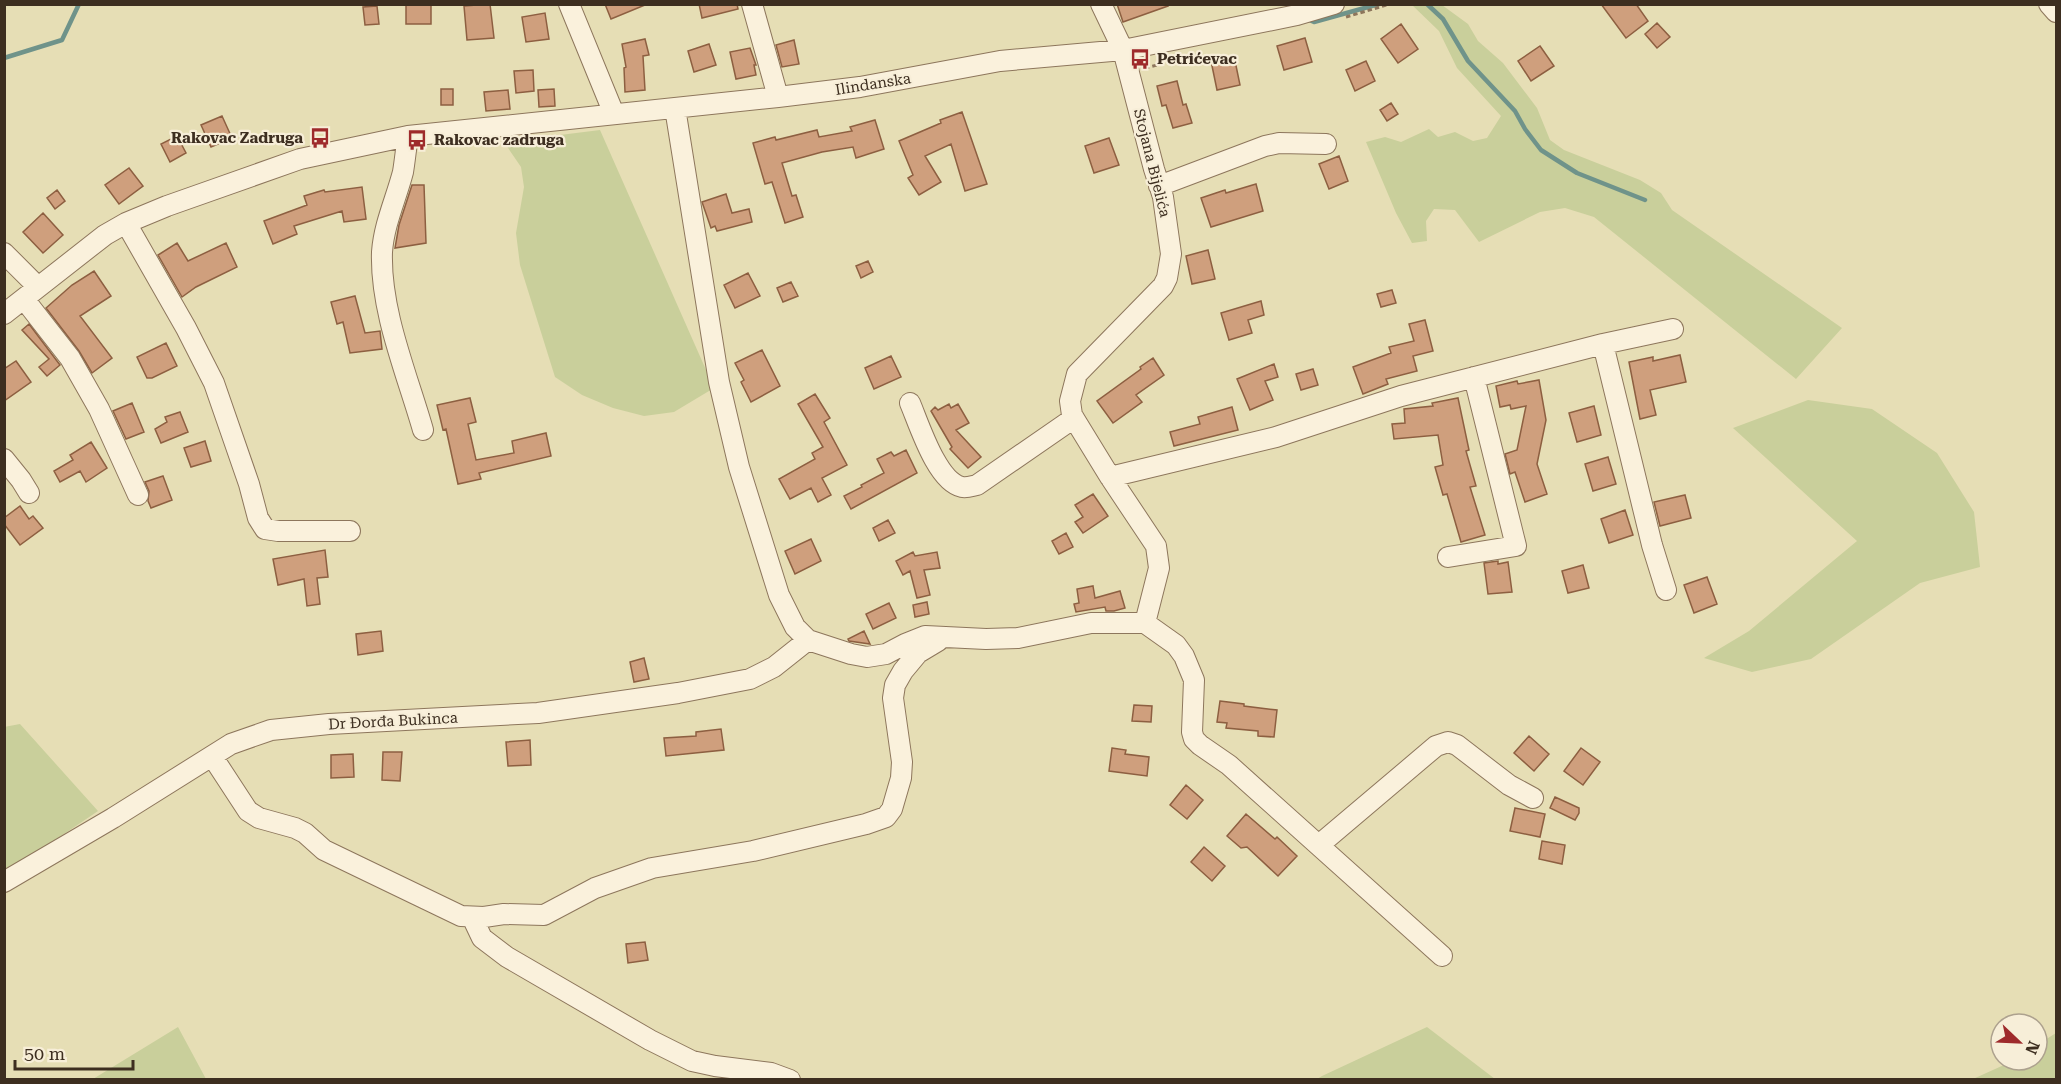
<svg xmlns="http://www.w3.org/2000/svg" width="2061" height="1084" font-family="'Roboto Serif',serif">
<rect width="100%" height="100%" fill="#f0e4c8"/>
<path fill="#e6deb5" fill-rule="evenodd" d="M5 5H2056V1079L5 1080ZM2001 1024H2037V1060H2001Z"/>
<path fill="#c9cf9b" d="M1412 5H1442L1468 24 1478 41 1503 63 1537 108 1550 140 1564 150 1640 180 1661 193 1672 210 1842 328 1796 379 1594 217 1565 208 1540 212 1479 242 1455 210 1434 209 1426 221 1427 241 1412 243 1396 213 1366 142 1385 137 1401 142 1429 129 1438 137 1455 132 1473 141 1487 138 1501 116 1457 68 1439 31Z
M600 130 714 388 674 412 644 416 613 408 582 395 555 377 520 265 516 233 524 187 521 167 504 142Z
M1808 400 1872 409 1937 453 1974 512 1980 567 1920 583 1811 659 1752 672 1704 658 1749 631 1857 541 1733 428Z
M20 724 98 811 5 874 4 727Z
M178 1027 206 1079H93Z
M1427 1027 1495 1079H1317L1322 1076Z
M2056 1033V1079H1973L2015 1060H2037V1045Z"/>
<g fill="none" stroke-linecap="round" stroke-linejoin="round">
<path stroke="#6f938a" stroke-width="4.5" d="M1427 4 1443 19 1468 61 1515 111 1525 129 1541 150 1577 173 1645 200
M1307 19 1314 22 1379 4
M4 58 62 40 79 4"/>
</g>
<path fill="#cf9f7d" stroke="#8d5f41" stroke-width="1.5" d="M406 4H431V24H406Z
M490 4 494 38 467 40 464 6Z
M605 4H645V5L611 19Z
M699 4H737L738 9 702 18Z
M1117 4H1167L1168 6 1123 22Z
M1601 4H1636L1648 21 1626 38Z
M377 6 379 24 365 25 363 7Z
M545 13 549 39 526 42 522 17Z
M1657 23 1670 37 1657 48 1645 34Z
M1401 24 1418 49 1398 63 1381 39Z
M1305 38 1312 62 1284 70 1277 46Z
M645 39 649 55 643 56 645 90 625 92 624 68 626 67 622 44Z
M794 40 799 64 782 67 776 45Z
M709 44 716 65 694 72 688 51Z
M1540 46 1554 66 1531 81 1518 61Z
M750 48 756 65H754L756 75 736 79 730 52Z
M1234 56 1240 85 1217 90 1211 61Z
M1366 61 1375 81 1355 91 1346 70Z
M533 70 534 91 516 93 514 71Z
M1177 81 1183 105 1186 104 1192 123 1173 128 1166 105 1162 106 1157 86Z
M441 89H453V105H441Z
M554 89 555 106 539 107 538 90Z
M508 90 510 109 486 111 484 92Z
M1391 103 1398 114 1387 121 1380 110Z
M962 112 987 184 965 191 951 144 925 156 941 182 919 195 908 178 913 175 899 141 941 123 940 120Z
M222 116 232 138 211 147 201 125Z
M875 120 884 149 856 158 853 147 822 152 782 163 792 196 796 195 803 217 785 223 772 182 765 184 753 143 775 137 776 140 817 130 819 137 852 131 850 127Z
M177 136 186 153 170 162 161 144Z
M1109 138 1119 165 1094 173 1085 146Z
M1339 156 1348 181 1329 189 1319 164Z
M129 168 143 186 119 204 105 185Z
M1256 184 1263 211 1211 227 1201 198 1225 190 1226 193Z
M412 185H424L426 243 395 248 399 225Z
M362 187 366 219 344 222 342 211 294 226 297 234 273 244 264 221 307 205 304 196 324 190 325 192Z
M57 190 65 201 55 209 47 198Z
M726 194 732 213 749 209 752 222 717 231 715 226 711 228 702 202Z
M43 213 63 235 43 253 23 232Z
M177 243 188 261 226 243 237 267 196 287 182 297 158 255Z
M1208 250 1215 279 1192 284 1186 256Z
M868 261 873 272 861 278 856 266Z
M94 271 111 296 80 316 112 358 92 373 79 351 46 308 72 285Z
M748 273 760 296 735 308 724 285Z
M791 282 798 296 783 302 777 288Z
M1392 290 1396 303 1381 307 1377 294Z
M355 296 365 333 380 331 382 349 350 353 343 322 337 324 331 302Z
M1261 301 1264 315 1248 320 1252 333 1229 340 1221 313Z
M1425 320 1433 351 1413 356 1417 371 1386 379 1388 384 1363 394 1353 367 1391 353 1389 347 1414 341 1409 324Z
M29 324 60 365 47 376 39 367 49 359 22 330Z
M166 343 177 366 152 378H147L137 357Z
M762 350 780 386 751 402 741 382 744 380 735 363Z
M1680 355 1686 382 1650 390 1656 415 1640 419 1629 362 1653 357V361Z
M891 356 901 377 874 389 865 368Z
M1153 358 1164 375 1136 395 1142 402 1113 423 1097 401 1141 369 1140 367Z
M16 361 31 382 4 401V369Z
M1274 364 1278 377 1265 381 1273 400 1250 410 1237 379Z
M1313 369 1318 385 1301 390 1296 374Z
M1539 380 1546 420 1537 464 1547 494 1525 502 1515 472 1510 474 1505 454 1517 450 1526 406 1511 409 1510 405 1500 407 1496 386 1517 381 1518 384Z
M815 394 830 418 824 422 847 465 822 478 831 495 818 502 811 488 790 499 779 479 815 459 812 453 823 447 798 404Z
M470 398 476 422 468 424 476 460 514 453 512 441 546 433 551 456 479 473 481 479 458 484 446 429 443 430 437 405Z
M1458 398 1469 450 1466 451 1476 486 1470 487 1485 535 1461 542 1447 494 1443 495 1435 467 1443 465 1438 435 1394 439 1392 424 1405 423 1404 409 1433 406 1432 403Z
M132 403 144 432 126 439 113 411Z
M949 404 951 408 958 404 969 423 956 430 981 457 968 468 950 449 952 447 931 411 935 407 938 410Z
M1594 406 1601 435 1577 442 1569 413Z
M1232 407 1238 430 1174 446 1170 432 1200 424 1198 417Z
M180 412 188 432 161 443 155 429 167 422 165 417Z
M205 441 211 461 191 467 184 448Z
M91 442 107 468 86 482 80 471 60 482 54 471 73 460 70 455Z
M906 450 917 473 851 509 844 496 862 487 861 485 884 473 877 459 891 452 894 456Z
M1608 457 1616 484 1593 491 1585 464Z
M163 476 172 500 151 508 148 501 149 491 145 482Z
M1093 494 1108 516 1083 533 1075 522 1083 517 1075 505Z
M1685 495 1691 518 1660 526 1654 502Z
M20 506 29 519 33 516 43 528 20 545 4 524V518Z
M1625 510 1633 535 1609 543 1601 519Z
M888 520 895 533 879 541 873 528Z
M1066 533 1073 547 1059 554 1052 541Z
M811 539 821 561 795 574 785 551Z
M325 550 328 577 317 578 320 604 307 606 304 579 278 585 273 559Z
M913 552 915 556 937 552 940 568 924 570 930 595 917 598 910 571 903 575 896 561Z
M1498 561V564L1508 562 1512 592 1488 594 1484 563Z
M1583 565 1589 588 1568 593 1562 571Z
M1707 577 1717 604 1694 613 1684 585Z
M1093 586 1095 598 1120 591 1125 608 1114 611H1106L1105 607 1076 612 1074 604 1079 603 1077 589Z
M927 602 929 614 915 617 913 605Z
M889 603 896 618 873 629 866 614Z
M381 631 383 651 358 655 356 634Z
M864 631 870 644 849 641 848 639Z
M644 658 649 679 634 682 630 662Z
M1220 701 1244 704V706L1277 710 1274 737 1258 736V731L1226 728 1227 723 1217 722Z
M1134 705 1152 706 1151 722 1132 721Z
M721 729 724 750 666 756 664 738 696 736V732Z
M1529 736 1549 754 1534 771 1514 753Z
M530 740 531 765 508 766 506 742Z
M1112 748 1126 750 1125 754 1149 757 1147 776 1109 771Z
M1581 748 1600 762 1583 785 1564 771Z
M383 752H402L400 781 382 780Z
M353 754 354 777 331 778V755Z
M1186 785 1203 800 1187 819 1170 805Z
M1555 797 1579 808V813L1575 820 1550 808Z
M1515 808 1545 814 1540 837 1510 831Z
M1246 814 1275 839 1277 837 1297 856 1278 876 1247 847 1241 848 1227 836Z
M1542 841 1565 845 1562 864 1539 859Z
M1204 847 1225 866 1212 881 1191 862Z
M645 942 648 960 628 963 626 944Z"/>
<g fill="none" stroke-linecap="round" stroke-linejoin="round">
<g stroke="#8d765c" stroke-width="22">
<path id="minor" d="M569 4 614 114
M752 4 778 97
M1101 4 1123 50 1154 169 1163 197 1171 254 1167 278 1163 286 1077 374 1070 401 1072 415 1110 477 1156 546 1159 568 1145 623
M2049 4 2056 12
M675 108 719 382 739 467 779 595 795 627 808 640 851 654 867 657 886 654 905 644 925 636 986 639 1018 638 1091 623H1145L1176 645 1184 656 1194 680 1192 732 1194 739 1200 745 1229 765 1442 956
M408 136C406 148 405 160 403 172 396 199 384 224 382 252 380 311 407 374 423 430
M1159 186 1265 146 1279 143 1326 144
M126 223 186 328 214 383 249 484 258 518 265 529 278 531H350
M4 253 38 287
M24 299 70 358 99 409 138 495
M4 314 105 235 126 223 167 206 300 159 408 136 778 97 860 87 1000 61 1123 50 1297 15 1334 4
M1603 344 1652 545 1666 590
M910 403C919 424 937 482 962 487 967 488 972 486 977 485L1074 418
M4 459 21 480 29 493
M1110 477 1276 437 1401 396 1603 344 1673 329
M1448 557 1516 546 1474 377
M212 756 248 811 259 818 295 828 305 833 324 850 461 916 484 917 504 914 544 915 595 888 652 868 753 851 866 824 886 817 892 809 901 778 902 762 893 698 895 685 903 671 918 653 938 641
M1319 845 1436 746 1448 742 1457 745 1509 785 1533 798
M4 882 113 818 231 744 271 730 329 724 538 713 678 693 750 679 774 667 808 640
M472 917 482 938 507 957 650 1040 692 1061 715 1066 771 1073 790 1080"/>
</g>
<path stroke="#8d765c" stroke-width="3" stroke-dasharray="4.5 3" stroke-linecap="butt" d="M1346 17 1390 4
M1145 68 1197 55"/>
<use href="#minor" stroke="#faf1dc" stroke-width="20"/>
</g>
<defs>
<g id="bus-bare" transform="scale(1.62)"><path d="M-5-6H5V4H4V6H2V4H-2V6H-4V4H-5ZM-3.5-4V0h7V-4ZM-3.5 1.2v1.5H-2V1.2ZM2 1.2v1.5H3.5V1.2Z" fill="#9e2a2b" stroke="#f7eed8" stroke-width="2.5" paint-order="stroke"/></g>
</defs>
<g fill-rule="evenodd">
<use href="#bus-bare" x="1140" y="59"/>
<use href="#bus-bare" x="320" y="138"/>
<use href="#bus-bare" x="417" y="140"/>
</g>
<g text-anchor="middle" stroke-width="4.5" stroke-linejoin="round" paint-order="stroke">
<g font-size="15" font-weight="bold" fill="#3d2e20" stroke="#f7eed8" text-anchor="start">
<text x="1157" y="64">Petrićevac</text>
<text x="303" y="143" text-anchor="end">Rakovac Zadruga</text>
<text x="434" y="145">Rakovac zadruga</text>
</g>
<g font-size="15" fill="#3d2e20" stroke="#f7eed8">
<text transform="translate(873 84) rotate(-9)" y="5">Ilindanska</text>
<text transform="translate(1152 163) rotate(76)" y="5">Stojana Bijelića</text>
<text transform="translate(393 721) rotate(-3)" y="5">Dr Đorđa Bukinca</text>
</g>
</g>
<rect width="2061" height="1084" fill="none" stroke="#3d2e20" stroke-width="12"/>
<g transform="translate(2019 1042) rotate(113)"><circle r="28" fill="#f7eed8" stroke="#ada18e" stroke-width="1.5"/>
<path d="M0-4.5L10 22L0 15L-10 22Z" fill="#9e2a2b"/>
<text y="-9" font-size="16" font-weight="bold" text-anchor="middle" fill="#3d2e20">N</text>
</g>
<path d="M15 1060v9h118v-9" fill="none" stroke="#3d2e20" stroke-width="3"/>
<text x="24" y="1060" font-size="18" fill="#3d2e20" stroke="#f7eed8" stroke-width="4.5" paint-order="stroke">50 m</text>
</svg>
